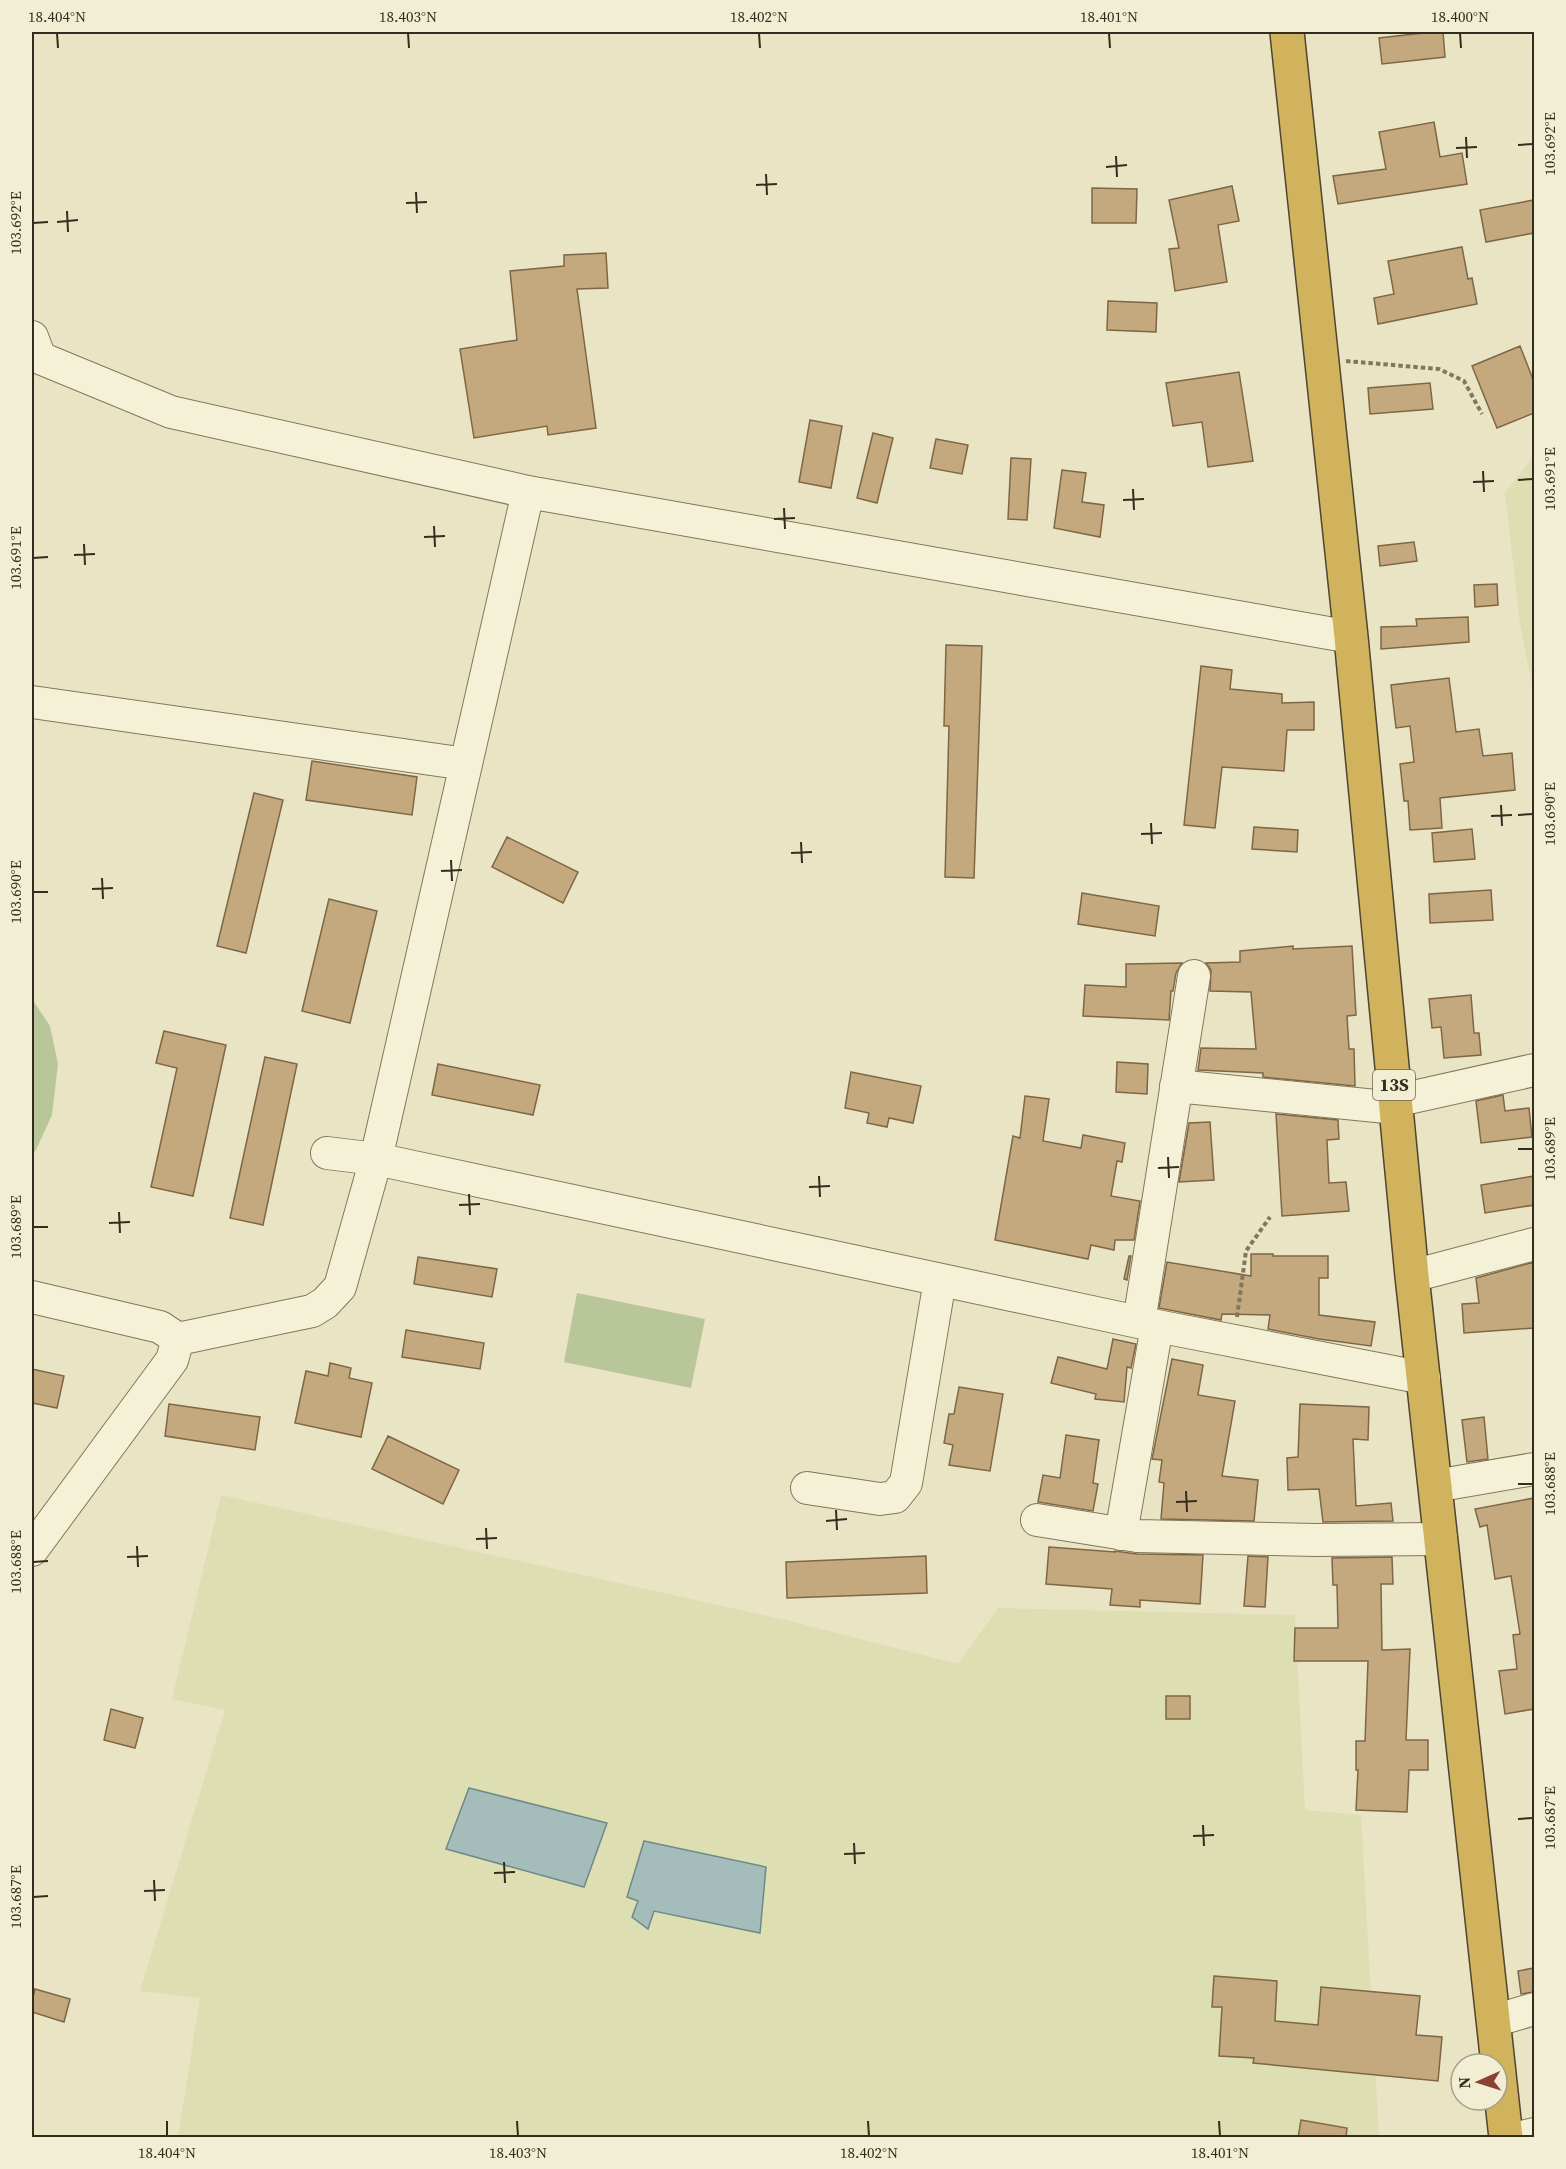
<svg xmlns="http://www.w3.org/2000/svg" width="1566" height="2169" font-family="'Source Serif 4',serif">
<rect width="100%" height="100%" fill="#e9e5c4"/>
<path fill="#dddeb2" d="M1534 456V695L1520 624 1505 493Z
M221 1495 790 1621 958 1664 998 1608 1295 1615 1305 1810 1361 1815 1379 2137H178L200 1998 140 1991 225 1710 172 1699Z"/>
<path fill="#b9c699" d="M32 999 50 1026 58 1064 52 1115 36 1150 32 1155Z
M577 1293 705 1319 691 1388 564 1362Z"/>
<path fill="#a5bdba" stroke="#6d8a88" stroke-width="1.5" d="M469 1788 607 1823 584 1887 446 1849Z
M644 1841 766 1867 760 1933 654 1911 648 1929 632 1917 638 1901 627 1897Z"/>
<path fill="#c4a87e" stroke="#7f6645" stroke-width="1.5" d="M1432 32H1443L1445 57 1382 64 1379 38Z
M1434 122 1440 157 1462 153 1467 184 1338 204 1333 176 1386 169 1379 132Z
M1232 186 1239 221 1218 225 1227 282 1175 291 1169 249 1179 248 1169 200Z
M1092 188 1137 189 1136 223H1092Z
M1534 200V233L1486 242 1480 210Z
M1462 247 1468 279 1472 278 1477 304 1378 324 1374 298 1394 294 1388 261Z
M606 253 608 288 577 289 596 428 548 435 547 426 474 438 460 349 517 340 510 271 564 266V255Z
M1108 301 1157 303 1156 332 1107 330Z
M1520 346 1534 382V413L1497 428 1472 366Z
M1239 372 1253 461 1208 467 1202 422 1173 426 1166 383Z
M1430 383 1433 409 1370 414 1368 388Z
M810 420 842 426 831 488 799 482Z
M873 433 893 438 877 503 857 498Z
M936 439 968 445 962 474 930 468Z
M1011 458 1031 459 1027 520 1008 519Z
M1062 470 1086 473 1082 502 1104 505 1100 537 1054 528Z
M1414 542 1417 561 1380 566 1378 546Z
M1497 584 1498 605 1475 607 1474 585Z
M1468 617 1469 642 1381 649V627L1417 626 1416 619Z
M946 645 982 646 974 878 945 877 949 726H944Z
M1201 666 1232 670 1230 689 1282 694V703L1314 702V730H1287L1284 771 1222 767 1215 828 1184 825Z
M1449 678 1456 732 1479 729 1483 756 1512 753 1515 790 1440 798 1442 828 1410 830 1408 801H1404L1400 764 1414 762 1410 726 1396 728 1391 685Z
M312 761 417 777 412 815 306 800Z
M254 793 283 800 246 953 217 946Z
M1254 827 1298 830 1297 852 1252 849Z
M1472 829 1475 859 1434 862 1432 833Z
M507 837 578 872 563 903 492 867Z
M1491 890 1493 920 1430 923 1429 894Z
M1082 893 1159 906 1155 936 1078 924Z
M329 899 377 911 350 1023 302 1011Z
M1293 946V949L1352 946 1356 1015 1347 1016 1349 1049H1354L1355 1086 1263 1077V1073L1198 1070 1201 1048 1256 1049 1251 992 1210 991 1211 970 1206 963 1240 962V951Z
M1182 963 1176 973 1173 991H1171L1169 1020 1083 1016 1085 985 1126 987V964Z
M1471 995 1474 1033H1479L1481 1055 1444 1058 1441 1027 1432 1028 1429 999Z
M164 1031 226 1045 193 1196 151 1187 177 1068 156 1063Z
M265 1057 297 1064 263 1225 230 1218Z
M1117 1062 1148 1064 1147 1094 1116 1092Z
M438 1064 540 1085 533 1115 432 1095Z
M851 1072 921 1086 913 1123 889 1118 887 1127 867 1123 869 1113 845 1108Z
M1503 1095 1505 1111 1529 1108 1532 1137 1481 1143 1476 1101Z
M1025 1096 1049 1099 1043 1141 1081 1148 1083 1135 1125 1143 1122 1162 1117 1161 1111 1196 1140 1201 1134 1240H1115L1114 1250 1091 1245 1088 1259 995 1240 1013 1136 1020 1138Z
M1276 1114 1338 1120 1339 1139 1327 1140 1329 1183 1346 1182 1349 1211 1282 1216Z
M1210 1122 1214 1180 1179 1182 1189 1123Z
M1534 1176V1205L1485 1213 1481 1185Z
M1251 1254H1273V1256H1328V1278H1319V1315L1375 1322 1371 1346 1319 1339 1268 1329 1270 1315 1222 1314 1221 1320 1159 1308 1167 1262 1251 1276Z
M1129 1256H1131L1127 1280 1124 1279Z
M418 1257 497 1269 492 1297 414 1284Z
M1534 1262V1328L1464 1333 1462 1304 1479 1303 1476 1278Z
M406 1330 484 1343 480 1369 402 1357Z
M1113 1339 1136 1344 1131 1368 1127 1367 1124 1402 1095 1399 1096 1394 1051 1383 1058 1357 1107 1369Z
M1172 1359 1203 1365 1198 1395 1235 1401 1222 1476 1258 1480 1254 1521 1161 1519 1164 1483 1159 1482 1162 1460 1152 1459Z
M330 1363 351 1368 349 1378 372 1383 361 1437 295 1423 306 1371 328 1376Z
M32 1369 64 1376 57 1408 32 1403Z
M959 1387 1003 1394 990 1471 949 1465 953 1445 944 1443 949 1414H954Z
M169 1404 260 1417 255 1450 165 1436Z
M1300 1404 1369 1407 1368 1440 1353 1439 1356 1506 1391 1503 1393 1521 1323 1522 1319 1489 1288 1490 1287 1458 1298 1457Z
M1484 1417 1488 1459 1467 1462 1462 1420Z
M1066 1435 1099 1440 1093 1483 1098 1484 1093 1511 1038 1502 1043 1475 1060 1478Z
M388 1436 459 1470 443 1504 372 1469Z
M1534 1498V1709L1505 1714 1499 1671 1517 1669 1513 1635 1520 1634 1511 1576 1495 1579 1487 1525 1480 1527 1475 1509Z
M1049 1547 1115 1552V1551L1137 1554 1203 1555 1200 1604 1140 1600V1607L1110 1605 1112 1589 1046 1584Z
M926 1556 927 1593 787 1598 786 1562Z
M1248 1556 1268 1557 1265 1607 1244 1606Z
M1392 1557 1393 1584H1381L1382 1650 1410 1649 1406 1740H1428V1770H1409L1407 1812 1356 1810 1358 1770H1356V1741H1365L1368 1661H1294L1295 1628H1338L1337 1585H1333L1332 1558Z
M1166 1696H1190V1719H1166Z
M111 1709 143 1718 135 1748 104 1740Z
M1534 1968V1992L1521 1994 1518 1971Z
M1214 1976 1277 1981 1275 2021 1318 2025 1321 1987 1420 1996 1416 2035 1442 2037 1438 2081 1253 2063 1254 2058 1219 2056 1222 2007H1212Z
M35 1989 70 1999 64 2022 32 2012V2001Z
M1301 2120 1347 2128 1346 2138H1298Z"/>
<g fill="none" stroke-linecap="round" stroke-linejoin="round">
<g stroke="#82775c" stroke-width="34">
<path id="minor" d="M32 337 40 358 171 412 528 492 1351 637
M32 702 466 764
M1176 1086 1396 1108
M1395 1101 1534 1070
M327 1153 376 1159 1157 1326 1424 1378
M1412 1276 1534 1244
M32 1297 160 1327 178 1339
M1139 1322 1194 976
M1435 1486 1534 1469
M807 1488 880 1499 895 1497 906 1483 940 1280
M1037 1520 1137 1536 1316 1540 1441 1539
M1121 1534 1157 1326
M32 1550 172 1360 178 1339 312 1311 325 1303 340 1287 376 1159 528 492
M1493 2021 1534 2009
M1517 2138 1534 2134"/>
</g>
<g stroke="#504530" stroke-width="36">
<path id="highway" d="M1287 32 1351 637 1412 1276 1506 2138"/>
</g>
<path stroke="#82775c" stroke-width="4" stroke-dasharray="4.5 3" stroke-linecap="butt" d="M1346 361 1439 369 1464 381 1482 414
M1237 1317 1246 1251 1270 1217"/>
<use href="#minor" stroke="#f5f1d6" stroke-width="32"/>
<use href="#highway" stroke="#d1b35d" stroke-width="33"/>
</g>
<path fill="none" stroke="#342d1f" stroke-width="2" d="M57 33 58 48M408 33 409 48M759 33 760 48M1109 33 1110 48M1460 33 1461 48M1466 137 1467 158M1518 145 1533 144M1456 148 1477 147M1116 156 1117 177M1106 167 1127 165M766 174 767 195M756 185 777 184M416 192 417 213M406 203 427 202M67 211 68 232M57 222 78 220M33 223 48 222M1483 471 1484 492M1518 480 1533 479M1473 482 1494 481M1133 489 1134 510M1123 500 1144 499M784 508 785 529M774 519 795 518M434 526 435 547M424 537 445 536M84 544 85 565M74 555 95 554M33 558 48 557M1501 805 1502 826M1518 815 1533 814M1491 816 1512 815M1151 823 1152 844M1141 834 1162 833M801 842 802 863M791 853 812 852M451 860 452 881M441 871 462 870M102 878 103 899M92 889 113 888M33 892H48M1518 1149H1533M1168 1157 1169 1178M1158 1168 1179 1167M819 1176 820 1197M809 1187 830 1186M469 1194 470 1215M459 1205 480 1204M119 1212 120 1233M109 1223 130 1222M33 1227H48M1518 1484H1533M1186 1491 1187 1512M1176 1502 1197 1501M836 1510 837 1530M826 1521 847 1519M486 1528 487 1549M476 1539 497 1538M137 1546 138 1567M127 1557 148 1556M33 1562 48 1561M1518 1819 1533 1818M1203 1825 1204 1846M1193 1836 1214 1835M854 1843 855 1864M844 1854 865 1853M504 1862 505 1883M494 1873 515 1872M154 1880 155 1901M144 1891 165 1890M33 1897 48 1896M167 2121V2136M517 2121 518 2136M868 2121 869 2136M1219 2121 1220 2136"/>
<g text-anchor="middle" stroke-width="6" stroke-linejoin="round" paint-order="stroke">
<rect fill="#f2eed3" stroke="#6d6755" stroke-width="1.5" x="1373" y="1070" width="42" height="30" rx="4.5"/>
<g font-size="18" font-weight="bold" fill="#342d1f">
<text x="1394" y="1091">13S</text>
</g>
</g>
<rect width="1566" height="2169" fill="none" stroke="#f2eed3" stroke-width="66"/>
<g transform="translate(1479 2082) rotate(267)"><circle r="28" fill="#f2eed3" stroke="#a6a18b" stroke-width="1.5"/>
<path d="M0-4.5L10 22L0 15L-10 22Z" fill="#8b4232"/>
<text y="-9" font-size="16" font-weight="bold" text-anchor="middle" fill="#342d1f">N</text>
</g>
<rect x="33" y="33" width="1500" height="2103" fill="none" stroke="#342d1f" stroke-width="2"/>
<g font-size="15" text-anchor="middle" fill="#342d1f">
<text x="57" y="22">18.404°N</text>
<text x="408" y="22">18.403°N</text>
<text x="759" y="22">18.402°N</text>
<text x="1109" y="22">18.401°N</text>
<text x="1460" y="22">18.400°N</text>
<text transform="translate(1550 144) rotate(-90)" y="5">103.692°E</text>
<text transform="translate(16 223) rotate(-90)" y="5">103.692°E</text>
<text transform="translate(1550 479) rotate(-90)" y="5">103.691°E</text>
<text transform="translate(16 558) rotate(-90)" y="5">103.691°E</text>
<text transform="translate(1550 814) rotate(-90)" y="5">103.690°E</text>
<text transform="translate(16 892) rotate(-90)" y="5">103.690°E</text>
<text transform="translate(1550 1149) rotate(-90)" y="5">103.689°E</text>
<text transform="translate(16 1227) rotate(-90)" y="5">103.689°E</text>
<text transform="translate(1550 1484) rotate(-90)" y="5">103.688°E</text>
<text transform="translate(16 1562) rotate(-90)" y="5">103.688°E</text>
<text transform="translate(1550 1818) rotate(-90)" y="5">103.687°E</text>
<text transform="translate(16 1897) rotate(-90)" y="5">103.687°E</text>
<text x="167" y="2158">18.404°N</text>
<text x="518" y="2158">18.403°N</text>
<text x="869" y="2158">18.402°N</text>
<text x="1220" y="2158">18.401°N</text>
</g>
</svg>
